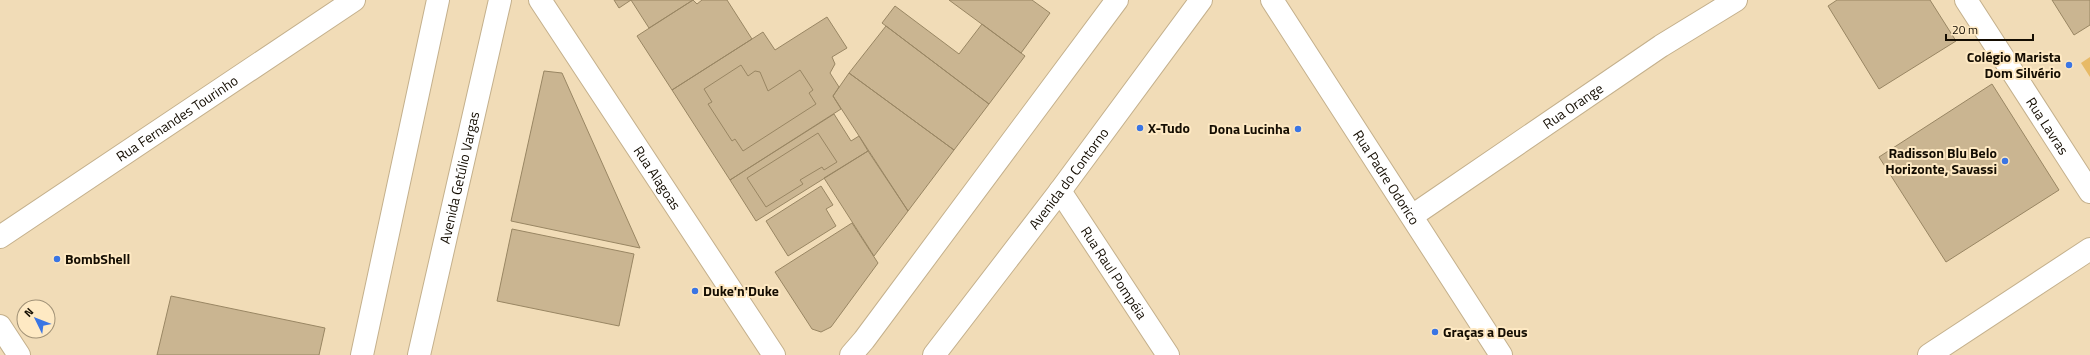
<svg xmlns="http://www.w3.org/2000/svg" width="2090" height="355" font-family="'Titillium Web',sans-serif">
<rect width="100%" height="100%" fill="#f1dcb7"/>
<path fill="#e7ba66" d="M2090 57V77L2081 63Z"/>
<path fill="#cab591" stroke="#998663" d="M614 0H693L649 28 631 0 619 8Z
M693 0 697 4 702 0H727L752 39 672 90 637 36Z
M949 0H1032L1050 13 1021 53Z
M1837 0H1930L1956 41 1879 89 1828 6Z
M2052 0H2090V25L2074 35Z
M895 6 959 54 982 24 1025 56 989 104 882 23Z
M827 17 847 48 832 57 835 64 830 73 839 87 833 96 841 109 730 180 672 90 763 32 775 50Z
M886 26 989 104 954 150 849 73Z
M741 65 748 76 755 71 760 72 768 91 800 70 813 90 809 93 816 104 743 151 735 139 732 141 708 104 712 102 704 89Z
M544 71 562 73 640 248 511 221Z
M849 73 954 150 908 211 833 96Z
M1992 84 2059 190 1946 262 1879 157Z
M834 114 851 141 859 136 868 151 756 221 730 180Z
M818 133 837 162 824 170 822 167 800 180 803 184 766 207 747 178Z
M868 151 908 211 874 256 824 178Z
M821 186 833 205 826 209 836 226 788 256 766 221Z
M852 223 878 263 831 327 821 332 812 329 775 272Z
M512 229 634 254 619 326 497 301Z
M171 296 325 328 319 355H157Z"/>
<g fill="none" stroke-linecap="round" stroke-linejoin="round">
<g stroke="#c4b08c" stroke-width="24">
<g id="street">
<path id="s1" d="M1272 0 1501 355"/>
<path id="s2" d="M1966 0 2090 192"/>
<path id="s3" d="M1060 191 1168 355"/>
<path id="s4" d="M1412 216 1661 46 1736 0"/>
<path id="s5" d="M0 237 354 0"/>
<path d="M1929 355 2090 249"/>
</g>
</g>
<g stroke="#c4b08c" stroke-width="24">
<g id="secondary">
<path id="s6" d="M540 0 774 355"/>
<path d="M0 326 19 355"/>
<path d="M362 355 438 0"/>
<path id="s7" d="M419 355 500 0"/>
</g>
</g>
<g stroke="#c4b08c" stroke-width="24">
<g id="primary">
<path d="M851 355 864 340 1117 0"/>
<path id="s8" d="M934 355 1060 191 1201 0"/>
</g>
</g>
<use href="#street" stroke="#fff" stroke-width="22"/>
<use href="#secondary" stroke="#fff" stroke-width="22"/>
<use href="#primary" stroke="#fff" stroke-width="22"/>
</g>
<g fill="#3a75e4" stroke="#fee9c3" stroke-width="1.5">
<circle cx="2069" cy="65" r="4"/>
<circle cx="1140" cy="128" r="4"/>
<circle cx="1298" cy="129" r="4"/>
<circle cx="2005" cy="161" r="4"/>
<circle cx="57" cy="259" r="4"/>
<circle cx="695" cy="291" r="4"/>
<circle cx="1435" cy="332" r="4"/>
</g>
<g text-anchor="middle" stroke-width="4" stroke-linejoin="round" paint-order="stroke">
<g font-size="14" font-weight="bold" fill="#140d02" stroke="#fee9c3" text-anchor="start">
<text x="2061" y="62" text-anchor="end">Colégio Marista<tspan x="2061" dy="16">Dom Silvério</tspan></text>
<text x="1148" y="133">X-Tudo</text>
<text x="1290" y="134" text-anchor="end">Dona Lucinha</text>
<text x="1997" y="158" text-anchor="end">Radisson Blu Belo<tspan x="1997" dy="16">Horizonte, Savassi</tspan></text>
<text x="65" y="264">BombShell</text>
<text x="703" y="296">Duke'n'Duke</text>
<text x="1443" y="337">Graças a Deus</text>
</g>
<g font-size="14" fill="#140d02" stroke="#fee9c3">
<text dy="5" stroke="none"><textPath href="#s4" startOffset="195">Rua Orange</textPath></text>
<text dy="5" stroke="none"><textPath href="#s5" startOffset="213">Rua Fernandes Tourinho</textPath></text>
<text dy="5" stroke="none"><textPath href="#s2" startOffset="150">Rua Lavras</textPath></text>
<text dy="5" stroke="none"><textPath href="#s7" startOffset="182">Avenida Getúlio Vargas</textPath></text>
<text dy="5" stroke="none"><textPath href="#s1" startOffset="211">Rua Padre Odorico</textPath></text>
<text dy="5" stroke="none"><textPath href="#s6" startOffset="213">Rua Alagoas</textPath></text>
<text dy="5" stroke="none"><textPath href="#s8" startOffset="222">Avenida do Contorno</textPath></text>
<text dy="5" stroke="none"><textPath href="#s3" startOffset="98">Rua Raul Pompéia</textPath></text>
</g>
</g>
<g transform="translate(36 319) rotate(313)"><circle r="19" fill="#fee9c3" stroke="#a09176"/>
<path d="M0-3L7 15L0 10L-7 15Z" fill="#3a75e4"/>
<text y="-6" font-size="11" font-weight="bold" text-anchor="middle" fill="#140d02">N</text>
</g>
<path d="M1946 34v6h87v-6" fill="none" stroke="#140d02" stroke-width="2"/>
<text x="1952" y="34" font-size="12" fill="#140d02" stroke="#fee9c3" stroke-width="3" paint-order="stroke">20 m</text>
</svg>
